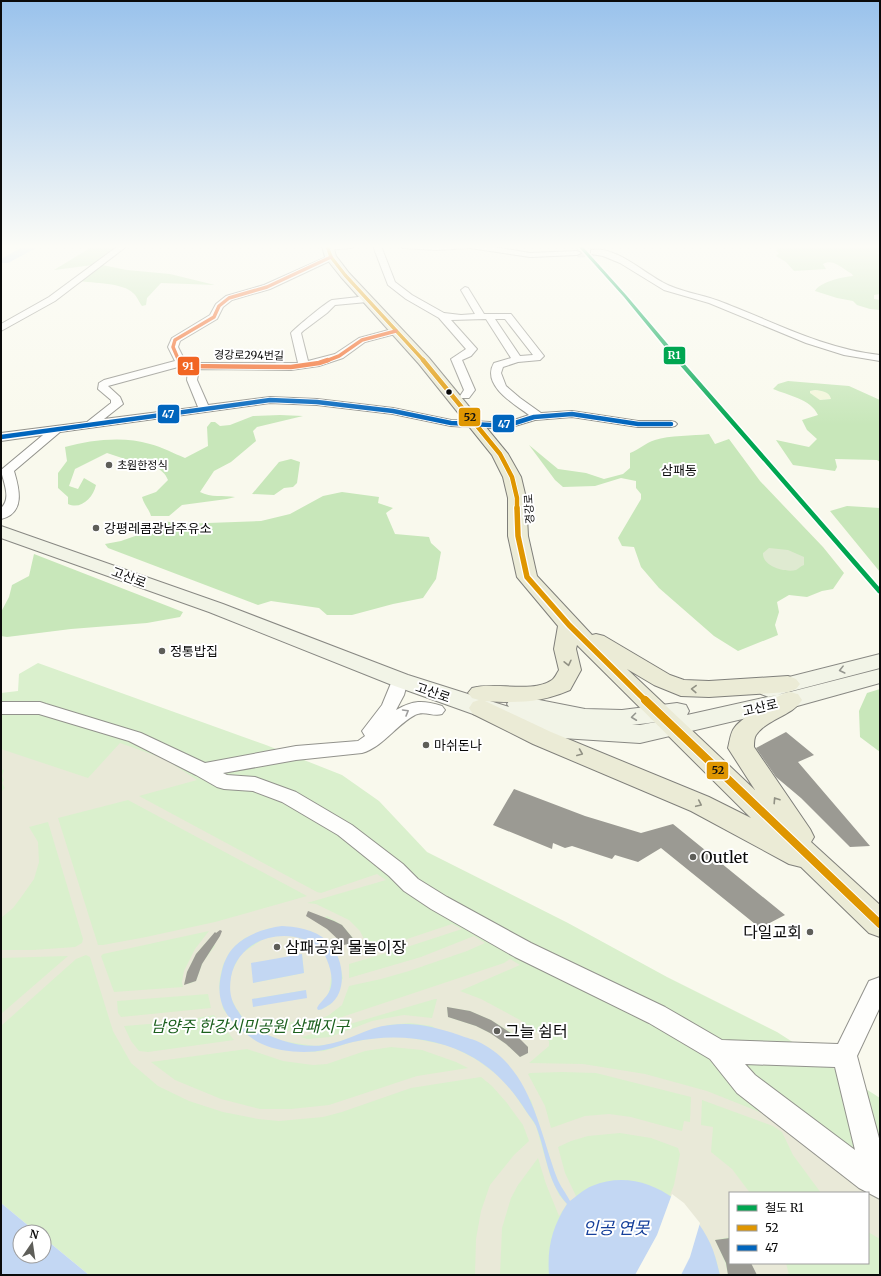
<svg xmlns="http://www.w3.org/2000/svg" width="881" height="1276" font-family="Merriweather,'Noto Sans KR',serif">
<rect width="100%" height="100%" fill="#f9f9ed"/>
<path fill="#f2f6d9" d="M815 390 825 391 830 395 831 399 820 400 810 394 809 391Z"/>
<path fill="#daf0cd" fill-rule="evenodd" d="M38 663 266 745 342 775 379 801 427 852 568 923 667 977 777 1032 880 1098V1275H89L44 1238V1232H36L1 1203V693L18 691 19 674ZM730 1193H868V1263H730Z"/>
<path fill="#c8e7ba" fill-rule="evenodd" d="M86 246H119L93 265 54 270 90 248Z
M774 246H880V251L877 253 880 255V294L874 295V299L880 300V310L870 309 857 305 853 301 837 298 815 291C820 282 842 277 853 276L852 274C843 269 833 258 823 264L826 269 794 271 786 262 776 256 779 253 776 251 777 249Z
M102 265 127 270 170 274 215 285 161 283 147 298 146 305 142 306C139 302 137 296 133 293 124 283 93 283 79 281Z
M788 381 849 386 880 400V462L877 460 835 459 837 467 835 471 793 465 776 440 809 447 817 439 807 430 802 420 818 415C811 399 787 395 773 389L778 384ZM815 390C822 391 829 391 831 399L820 400 810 393V391Z
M280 415 303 416 257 427 253 431 256 441 231 462 214 471 200 492C211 498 223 495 235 497L227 499 182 505 169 516H151C149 509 144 505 142 497L156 492 168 480C163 467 150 465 137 462 127 460 117 456 107 453L75 469 69 486 78 489 84 478 96 485C93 498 81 510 68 504V497L58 488V473L67 461 65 447C91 440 123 436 150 444 162 447 173 453 185 458L208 446 207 427 211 422H215L220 426 230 425 253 416Z
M709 434 715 444 729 439 760 481 823 547 844 573 833 589 822 591 807 597 789 595 777 602 779 612 775 625 778 635 738 651 714 636 659 588 641 567 634 547 622 546 618 538 641 499V494L636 488V481L621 478 595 486 563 487 555 480 529 445 558 469 586 473 604 479 623 474 630 468V453C640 449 645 443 655 440 669 435 693 436 709 434Z
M291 459 300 462 297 483 293 487 284 488 274 495 252 494 279 462Z
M342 492 379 497 378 503 393 508 386 513 395 534 429 537 431 543 441 552 436 579 423 598 393 604 352 615H327L319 608 271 601 258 605 108 548 105 544 121 541 138 535 153 523 164 521 180 524 261 521 290 514 323 496Z
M847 506 880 508V572L830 511Z
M34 554 183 612 180 617 147 623 71 629 7 637 1 636V612L9 597 12 585 29 576Z
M880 689V752L860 737 859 711 867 693Z"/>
<path fill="#dfead1" d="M769 548 788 550 804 557V565C801 566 798 569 796 570 785 573 762 566 763 553Z"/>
<path fill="#e9e9d8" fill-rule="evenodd" d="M120 743 165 759 197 780 139 796 317 892 321 893 377 874 386 880 307 903 316 904 349 920 360 931 366 943 368 952 452 924 462 929 407 947 349 964V978L421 957 474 936 485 943 467 951 409 971 381 979 349 986 342 1005 329 1015 316 1021 303 1022 297 1021 273 1025 272 1027 276 1030 283 1032 327 1022 504 963 510 959 520 965 460 991 481 999 520 1020 549 1041V1046L529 1063 583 1064 645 1074 707 1091 767 1115 765 1110 880 1200V1239L868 1232V1193H821L793 1155 782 1132 773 1126 702 1100 701 1125 713 1127 711 1152 732 1169 750 1193H730V1237L715 1240 725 1262 728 1275H720L716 1259 710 1243 702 1229 682 1205 670 1195 674 1185 680 1154 678 1148 651 1138 620 1133 588 1136 571 1141 558 1147 565 1173 576 1196 570 1202 557 1180 531 1100 432 1026 410 1023 388 1025 332 1044 315 1046 282 1041 260 1032 247 1023 236 1008 230 996 229 986 232 971 241 954 265 938 283 935 298 937 311 941 320 948 326 957 332 972 329 992 318 1010H321L331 1004 343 978 339 962 335 950 329 943 310 931 270 928 245 938 236 945 229 953 223 965 220 977 219 987 223 1009 237 1027 310 1052 324 1051 352 1042 369 1039 385 1037H407L450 1046 474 1058 500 1077 513 1092 536 1126 550 1175 559 1195 567 1204 559 1216 546 1184 538 1158 518 1185 511 1198 502 1228 500 1275H475L476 1239 481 1211 490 1185 514 1155 529 1141 523 1125 507 1103 492 1086 481 1077 411 1088 342 1112 323 1117 279 1121 258 1119 223 1112 189 1101 158 1086 131 1063 113 1031 90 957 86 955 76 959 1 1026V1014L68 956 1 958V950H33L75 947 82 943 83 939 48 822 29 827 38 842 39 862 34 879 22 896 13 908 1 918V792L5 788 2 783 4 780 2 776 4 770 1 769V749L88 778ZM128 800 307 896 215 922 146 937 103 945H98L58 818ZM327 916 342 925 353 938 352 943 323 919ZM209 931 195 949 184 971 182 982 183 987 114 992 101 956 103 954ZM208 940H212L215 946 203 962 196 981 189 984 185 981 187 972 196 954ZM302 954 304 973 253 983ZM306 990 253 1007V999ZM208 994 211 1008 121 1017 118 1013 117 1001ZM435 999H437L432 1018 404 1015 387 1018 372 1021 330 1037 307 1039 301 1037 343 1026ZM447 1007 470 1011 491 1020 511 1032 528 1047V1053L520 1057 506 1044 490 1033 476 1026 448 1017ZM214 1015 234 1040 148 1052 139 1051 131 1041 124 1026 175 1022ZM391 1047 422 1050 456 1062 468 1068 417 1076 329 1105 291 1109H260L221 1099 175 1080 151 1062 247 1049 283 1061 313 1065 327 1064 365 1051ZM562 1072 596 1073 691 1097 690 1122 684 1121 682 1131 631 1117 609 1114 585 1116 551 1128 545 1106 528 1074 530 1073Z
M751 1263H786L789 1275H754V1270Z"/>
<path fill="#c3d7f3" d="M24 246H40L8 263H1V259Z
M282 926C299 927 318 930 330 944 344 959 348 993 329 1005 325 1007 322 1010 318 1010L317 1008C320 1002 326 998 329 992 334 982 331 970 327 960 323 949 314 942 303 939 273 929 237 944 231 977 229 990 230 1000 238 1011 241 1016 244 1021 249 1024 267 1038 301 1049 324 1045 347 1042 367 1027 390 1025 416 1022 434 1027 459 1035 466 1038 474 1039 481 1043 531 1069 539 1130 557 1178 560 1186 566 1193 570 1201 577 1196 584 1189 592 1186 640 1166 690 1200 710 1243 715 1253 717 1264 720 1275H549C547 1248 552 1227 567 1204 546 1180 547 1154 536 1126 534 1121 529 1116 526 1111 512 1089 496 1071 474 1058 438 1037 393 1033 353 1042 344 1044 334 1048 324 1050 307 1054 278 1052 262 1044 257 1042 253 1039 249 1036 227 1020 215 1003 221 975 223 964 227 954 235 946 247 934 266 928 282 926Z
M302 954 304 973 253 983 251 963Z
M306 990 307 998 253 1007 252 999Z
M1 1203 36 1232H20V1256H44V1238L89 1275H1Z"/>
<path fill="#f9f9ed" d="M672 1194 684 1203 700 1223 690 1257 681 1275H635L657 1235Z"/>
<path fill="#9b9a93" d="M786 732 814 755 798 762 870 846 850 847 801 798 776 777 756 748Z
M514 789 585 816 641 833 673 824 785 915 760 928 661 848 638 862 615 855 612 859 572 846 565 848 553 843 552 849 493 825Z
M308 911 334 921 342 925 356 942 344 945 327 929 306 916Z
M220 930 222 931 220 936 202 964 196 981 184 985 187 972 196 954 215 932 216 933Z
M447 1007 470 1011 491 1020 520 1039 528 1047V1053L520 1057 506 1044 490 1033 476 1026 448 1017Z
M730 1238V1263H751L757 1275H728L726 1263 715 1240Z"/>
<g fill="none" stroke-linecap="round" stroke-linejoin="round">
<path stroke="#d5d5cb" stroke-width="9" stroke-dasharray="9 4.5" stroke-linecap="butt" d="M577 253 594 252"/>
<g stroke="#92928c" stroke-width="2">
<path id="street" d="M118 246H127L55 301 1 331V324L49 297Z
M324 246H355L351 248 327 250H324Z
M373 246H381L395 282 412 295 444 313 461 315 475 314 461 290 465 287 468 288 484 314H511L544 356 540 360 518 362 503 367 501 373 506 386 520 398 541 413 572 411 638 421H671L675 422 677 424 675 426 671 427H638L572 417 535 420 515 426 490 428 451 426 393 414 317 405 270 403 60 432 14 471C19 488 26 513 1 519V508C12 498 3 482 1 470L43 435 1 441V433L87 422 111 403V400L98 389 99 383 104 380 175 361 168 347 172 338 210 315 216 304 226 296 264 285 331 255 335 257 334 259 270 289 232 300 223 307 217 319 180 341 178 347 186 363H298L291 333C295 328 328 301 332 300L367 296 371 299 367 302 335 305 327 313 303 331 301 333 308 361 335 354 359 338 396 328 399 329 401 331 399 333 365 342 343 358 319 366 291 370 199 369 197 380 208 405 270 397 317 399 393 408 451 420 490 422 514 420 529 415C514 404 481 385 494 363L511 358 486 319 451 320 477 349 471 356 462 360 475 390 469 398H461L460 396 464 390 451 359 466 349 439 318 406 299 388 285ZM495 319H505L533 355 520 356ZM178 367 188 369 187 380 198 407 104 419 123 404 120 397 108 386Z
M399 246H488L530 253 577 251 581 253 577 255 530 257 470 248 436 250 403 248Z
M591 250C614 245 643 272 662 282 680 292 700 294 719 301 772 321 823 349 880 355V361L844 355 806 343 709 303 664 290 620 263 603 256 591 254Z
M400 675 406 676 408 680 404 695 396 710C413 700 423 700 442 706L445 710 442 714C433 717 424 710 415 715 396 725 383 747 362 753L296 760 223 773 227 775 255 777 296 792 352 825 403 864 418 879 447 897 531 943 665 1007 722 1040 838 1044 869 981 880 977V1007L857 1056 880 1142V1199L859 1188 737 1093 710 1059 649 1023 515 957 431 909 404 891 389 876 338 835 282 802 253 791 224 789 217 787 196 775 129 741 39 714H1V702H40L46 704 141 733 205 763 296 746 358 741 365 736 362 731 382 705 394 676ZM745 1064 835 1067 855 1150 755 1075Z"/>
</g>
<g stroke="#888883" stroke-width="2">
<path id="secondary" d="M1 526 223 604 408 675 509 707 507 704 511 698 519 696 585 709 622 710 677 703 686 705 689 711 687 715 790 692 880 669V683L790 708 640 743 562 738 473 714 392 685 209 612 1 538ZM656 722 640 725H632Z
M880 654V668L769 697 761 694 757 689 761 684Z"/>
</g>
<g stroke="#7f7f7a" stroke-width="2">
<path id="primary" d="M322 246H333L336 256 349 273 429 358 508 454 521 477 526 498 528 536 537 576 592 635 596 634 604 636 670 675 684 680 709 681 788 676 796 679 800 684 796 689 788 692 709 697 681 696 654 685 627 669 755 790 728 748C730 741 730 733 735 727 740 719 780 693 789 692 792 692 796 694 798 694L802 700C792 716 767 719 756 735 754 738 754 744 754 747L810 829 814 837 811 842 880 905V937L869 933 801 867 789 864 691 811 533 744 473 714 469 708 473 702 479 700 472 698 468 693 472 688C495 681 531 694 552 680 555 678 557 673 559 670L554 649 558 626 517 577 508 536V498L503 477 492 455 419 364 341 277 325 257ZM577 645 751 818 709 797 551 732 485 701C517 703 540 703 570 690L581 670 576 649Z"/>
</g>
<use href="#street" fill="#fefefc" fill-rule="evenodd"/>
<use href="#secondary" fill="#f2f4e7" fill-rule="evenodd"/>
<use href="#primary" fill="#ebebd6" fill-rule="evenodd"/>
<g stroke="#fff" stroke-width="5">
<path id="bus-1-far3" d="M327 246 331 257 345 275 424 361"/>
</g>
<g stroke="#fff" stroke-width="6">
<path id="bus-1-far2" d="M423 360 500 454 512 477 517 498V509"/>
</g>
<g stroke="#fff" stroke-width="8">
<path id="bus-1-far1" d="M517 508 518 536 527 577 569 625 646 701"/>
</g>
<g stroke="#fff" stroke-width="10">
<path id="bus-1" d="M645 700 880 924"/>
</g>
<g stroke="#fff" stroke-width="6">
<path id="bus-2" d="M1 437 270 400 317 402 393 411 451 423 490 425 515 423 534 417 572 414 638 424H671"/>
</g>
<g stroke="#fff" stroke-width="5">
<path id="bus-3-far1" d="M179 361 173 347 175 340 214 317 219 306 229 298 267 287 331 257
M326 361 339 356 362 340 396 331"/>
</g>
<g stroke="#fff" stroke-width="6">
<path id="bus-3" d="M179 360 182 366 291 367 319 363 328 360"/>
</g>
<use href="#bus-1-far3" stroke="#df9601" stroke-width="3.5"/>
<use href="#bus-1-far2" stroke="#df9601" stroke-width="4.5"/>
<use href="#bus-1-far1" stroke="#df9601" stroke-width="5.5"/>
<use href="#bus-1" stroke="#df9601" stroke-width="8"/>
<use href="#bus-2" stroke="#0065bd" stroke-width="4.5"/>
<use href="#bus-3-far1" stroke="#f26522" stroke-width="3.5"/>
<use href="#bus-3" stroke="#f26522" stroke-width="4.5"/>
<g stroke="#fff" stroke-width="3">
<path id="rail-1" d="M578 246H582L626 295 682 361 880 588V594L878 593 678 363 624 297Z"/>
</g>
<use href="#rail-1" fill="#00a651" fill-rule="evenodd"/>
</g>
<defs><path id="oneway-chevron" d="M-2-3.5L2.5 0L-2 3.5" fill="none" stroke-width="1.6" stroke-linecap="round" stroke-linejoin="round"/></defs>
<g stroke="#919184">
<use href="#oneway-chevron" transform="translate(568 663) rotate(77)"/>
<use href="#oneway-chevron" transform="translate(694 689) rotate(-178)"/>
<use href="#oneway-chevron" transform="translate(580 753) rotate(22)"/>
<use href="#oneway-chevron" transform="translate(776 800) rotate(-123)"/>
<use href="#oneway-chevron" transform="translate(699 804) rotate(25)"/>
</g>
<g stroke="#95968f">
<use href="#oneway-chevron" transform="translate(842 670) rotate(166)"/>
<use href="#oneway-chevron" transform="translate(634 717) rotate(173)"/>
</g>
<use stroke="#9c9c9b" href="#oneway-chevron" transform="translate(406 712) rotate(-30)"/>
<linearGradient id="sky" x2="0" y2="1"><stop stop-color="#99c2ec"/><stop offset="0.58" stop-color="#fcfcf7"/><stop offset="1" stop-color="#fcfcf7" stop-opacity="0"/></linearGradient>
<rect width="881" height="425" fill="url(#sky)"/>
<circle fill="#0a0a0a" stroke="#fff" stroke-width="1.5" cx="449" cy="392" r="3.5"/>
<g fill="#5e5e59" stroke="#fff" stroke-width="1.5">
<circle cx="109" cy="465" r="4"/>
<circle cx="96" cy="528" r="4"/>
<circle cx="162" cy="651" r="4"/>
<circle cx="426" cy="745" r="4"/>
<circle cx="693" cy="857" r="4"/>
<circle cx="810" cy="932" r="4"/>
<circle cx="277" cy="947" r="4"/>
<circle cx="497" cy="1031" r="4"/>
</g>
<g text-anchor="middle" stroke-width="4" stroke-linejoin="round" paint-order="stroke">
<g font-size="11" fill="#0a0a0a" stroke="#fff">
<text transform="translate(249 355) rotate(1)" y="4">경강로294번길</text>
<text transform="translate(529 509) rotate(-94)" y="4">경강로</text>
</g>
<g font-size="11" fill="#0a0a0a" stroke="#fff" text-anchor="start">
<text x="117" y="469">초원한정식</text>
</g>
<g font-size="13" fill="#0a0a0a" stroke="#fff">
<text x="679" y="475">삼패동</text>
</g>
<g font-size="13" fill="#0a0a0a" stroke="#fff" text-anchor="start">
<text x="104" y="533">강평레콤광남주유소</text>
<text x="170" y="656">정통밥집</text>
<text x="434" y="750">마쉬돈나</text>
</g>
<g font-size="13" fill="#0a0a0a" stroke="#fff">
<text transform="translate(129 577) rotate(20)" y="5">고산로</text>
<text transform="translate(433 692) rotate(19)" y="5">고산로</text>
<text transform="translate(760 707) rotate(-13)" y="5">고산로</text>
</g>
<g font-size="16" fill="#0a0a0a" stroke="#fff" text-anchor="start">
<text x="701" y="863">Outlet</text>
<text x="802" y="938" text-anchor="end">다일교회</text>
<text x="285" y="953">삼패공원 물놀이장</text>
<text x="505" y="1037">그늘 쉼터</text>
</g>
<g font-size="16" font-style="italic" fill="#1c601e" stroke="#fff">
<text x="250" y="1032">남양주 한강시민공원 삼패지구</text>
</g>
<g font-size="17" font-style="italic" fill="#153f9a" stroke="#fff">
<text x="616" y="1234">인공 연못</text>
</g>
</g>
<g stroke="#fff" stroke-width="1.5">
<rect x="663" y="346" width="23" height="19" rx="4" fill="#00a651"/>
<rect x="177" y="356" width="23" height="20" rx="4" fill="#f26522"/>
<rect x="157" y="404" width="23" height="20" rx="4" fill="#0065bd"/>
<rect x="458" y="407" width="23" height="20" rx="4" fill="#df9601"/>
<rect x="492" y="414" width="23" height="19" rx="4" fill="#0065bd"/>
<rect x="706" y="761" width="23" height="19" rx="4" fill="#df9601"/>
</g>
<g font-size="11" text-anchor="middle" font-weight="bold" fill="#fff">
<text x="674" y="359">R1</text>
<text x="188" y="370">91</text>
<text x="168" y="418">47</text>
<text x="504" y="428">47</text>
</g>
<g font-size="11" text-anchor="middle" font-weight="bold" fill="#111">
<text x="470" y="421">52</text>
<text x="718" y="774">52</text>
</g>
<rect width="881" height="1276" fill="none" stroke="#0a0a0a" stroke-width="4"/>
<rect x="729" y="1192" width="140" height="72" fill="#ffffff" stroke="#9d9d9d"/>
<rect x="737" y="1205" width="20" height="6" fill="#00a651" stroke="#9d9d9d"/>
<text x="765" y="1212" font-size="12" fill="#0a0a0a">철도 R1</text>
<rect x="737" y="1225" width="20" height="6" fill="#df9601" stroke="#9d9d9d"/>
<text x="765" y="1232" font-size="12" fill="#0a0a0a">52</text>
<rect x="737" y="1245" width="20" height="6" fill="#0065bd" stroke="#9d9d9d"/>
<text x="765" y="1252" font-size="12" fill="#0a0a0a">47</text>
<g transform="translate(32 1244) rotate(13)"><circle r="19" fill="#ffffff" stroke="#9d9d9d"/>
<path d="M0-3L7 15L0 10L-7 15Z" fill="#5e5e59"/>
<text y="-6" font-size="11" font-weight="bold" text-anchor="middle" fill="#0a0a0a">N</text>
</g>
</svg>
